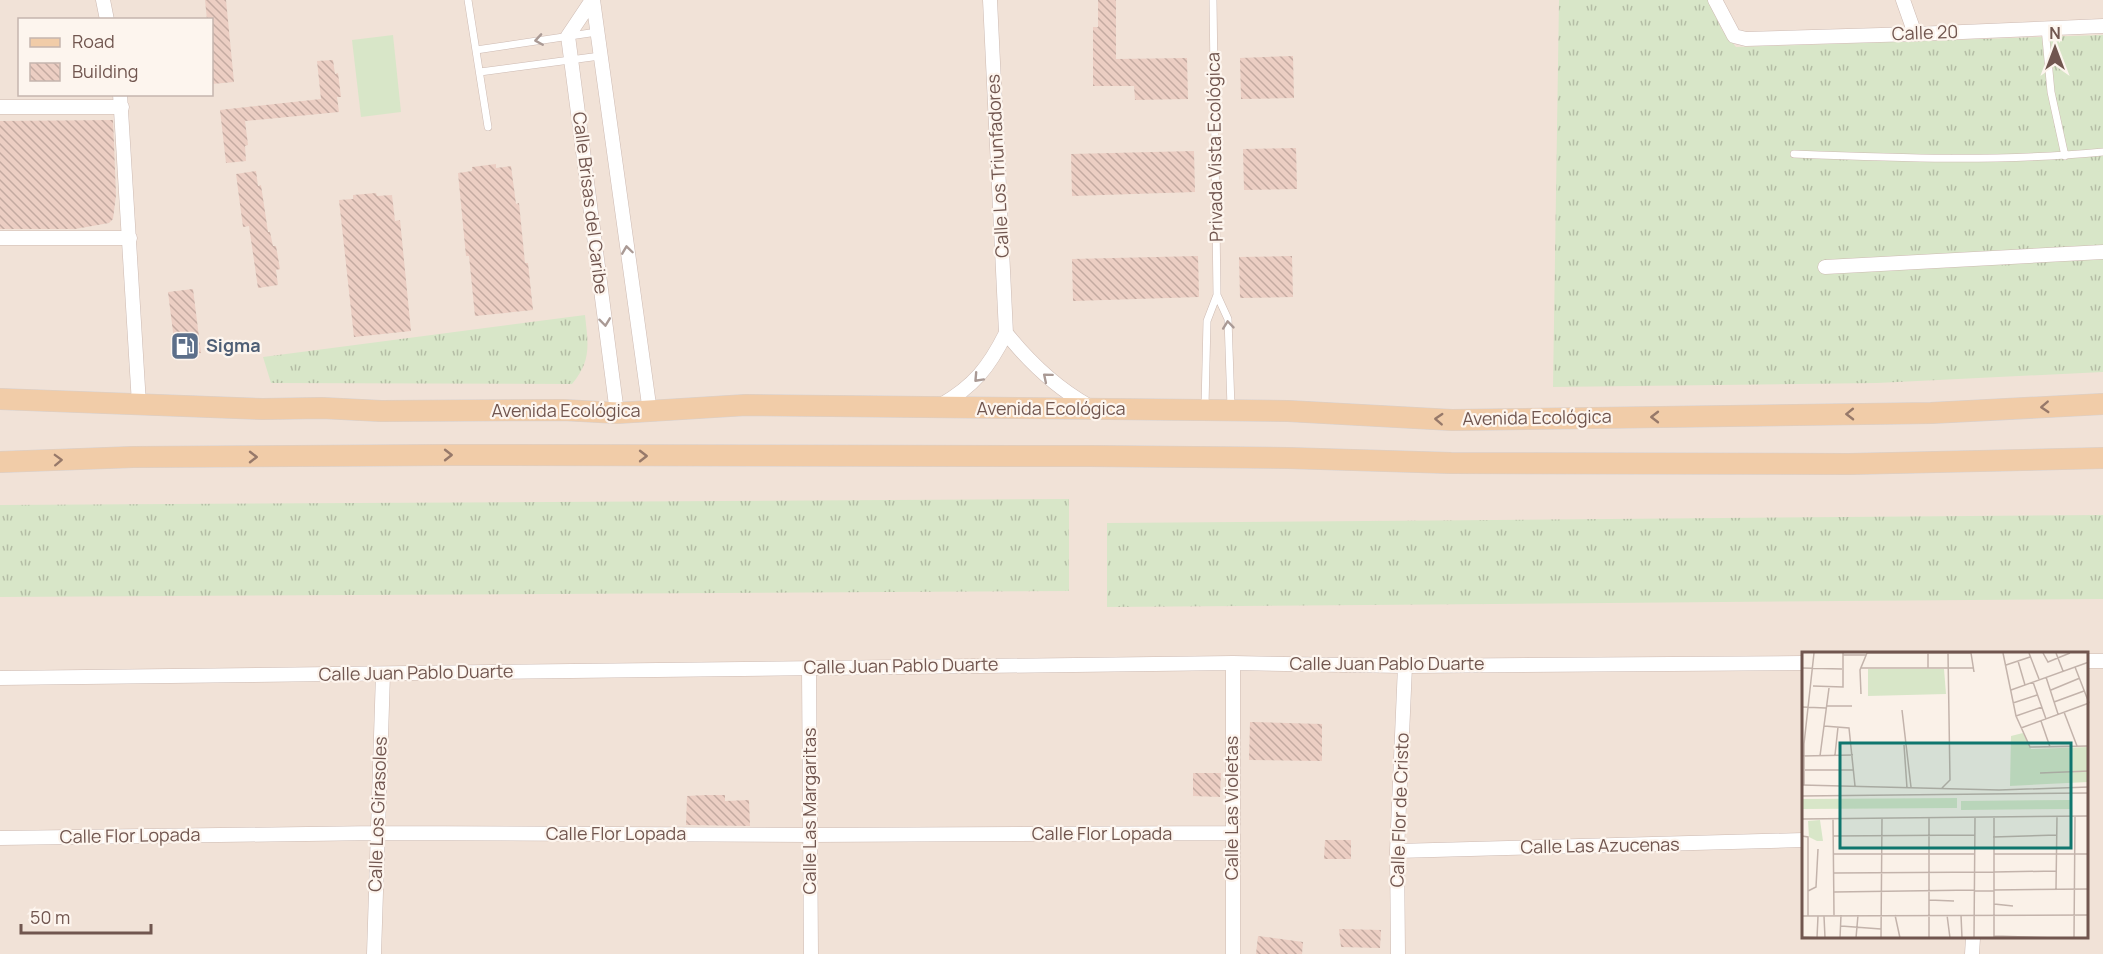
<svg xmlns="http://www.w3.org/2000/svg" width="2103" height="954" font-family="Manrope,sans-serif">
<defs>
<pattern id="grass-tufts" width="24" height="20" patternUnits="userSpaceOnUse" patternTransform="scale(1.5)"><rect width="24" height="20" fill="#d8e6c8"/><path d="M3 7l-1-3M5 7V3M7 7l1-3M15 17l-1-3M17 17v-4M19 17l1-3" fill="none" stroke="#b4bda5"/></pattern>
<pattern id="building-back-hatch" width="6" height="6" patternUnits="userSpaceOnUse" patternTransform="scale(1.5)"><rect width="6" height="6" fill="#eccec3"/><path d="M-1 5l2 2M0 0l6 6M5-1l2 2" fill="none" stroke="#c4aaa1"/></pattern>
</defs>
<rect width="100%" height="100%" fill="#faf1e8"/>
<path fill="#f1e2d7" fill-rule="evenodd" d="M0 0H2103V954H0ZM20 20H212V94H20ZM1803 654H2086V938H1803Z"/>
<path fill="url(#grass-tufts)" d="M1559 0H1708L1722 30 1736 47 2103 35V372L1877 383 1553 387Z
M585 315C588 344 592 360 572 384L271 383 263 357Z
M1069 499V591L0 597V505Z
M2103 515V599L1107 607V523Z"/>
<path fill="#d8e6c8" d="M393 35 401 112 361 117 352 40Z"/>
<path fill="url(#building-back-hatch)" d="M205 0H226L234 82 212 84V20H207Z
M1098 0H1116V59L1187 58 1188 99 1135 100 1134 86H1093V27H1098Z
M1293 56 1294 98 1241 99 1240 58Z
M333 60 335 74 338 73 341 97H337L339 112 245 121 248 145 245 146 246 161 226 163 220 110 321 99 317 61Z
M113 120 116 195 113 219 109 223 75 229H0V121Z
M1296 148 1297 189 1244 190 1243 149Z
M1194 151 1195 192 1072 196 1071 154Z
M496 164V168L511 166 516 204 519 203 525 263H528L533 310 475 316 469 256H466L458 173 472 171V167Z
M256 171 258 186 261 185 268 232H270L273 246H276L280 269 276 270 278 285 258 288 249 226 243 227 236 174Z
M376 193 377 196 392 195 395 221 400 220 411 331 354 337 339 200 353 199V195Z
M1198 256 1199 297 1073 301 1072 259Z
M1292 256 1293 297 1240 298 1239 257Z
M193 289 201 353 176 356 168 292Z
M1250 722 1322 724V761L1249 760Z
M1193 773H1221L1220 797 1193 796Z
M706 795H725V801L749 800 750 826 686 825 687 796Z
M1325 840H1351V859H1324Z
M1339 929 1381 930 1380 948 1341 947Z
M1258 936 1303 942 1302 954H1256Z"/>
<g fill="none" stroke-linecap="round" stroke-linejoin="round">
<g stroke="#cdbab2" stroke-width="8">
<path id="service" d="M468 0 488 127
M2045 28 2051 92 2065 156
M476 50 597 32
M480 72 600 56
M1794 154C1897 158 2000 162 2103 152
M1217 295 1228 319 1231 407
M1205 406 1207 321 1217 295 1213 0"/>
</g>
<g stroke="#cdbab2" stroke-width="15">
<path id="minor" d="M103 0 107 20
M592 0 568 36 617 413
M593 0 650 412
M1715 0 1734 36 1746 39 1915 34 2103 26
M1903 0 1915 34
M120 94 139 404
M0 107H122
M0 238H130
M1825 267 2103 252
M1006 333C1030 363 1055 387 1089 406
M941 405C974 386 989 367 1006 333L990 0
M2086 661H2103
M809 668 811 954
M0 678 1233 663 1405 666 1803 663
M0 838 378 833 810 835 1232 833
M1397 851 1803 840
M374 954 383 674
M1233 954V663
M1398 954 1397 851 1405 666
M1972 954 1973 938"/>
</g>
<g stroke="#d7d0ce" stroke-width="22">
<path id="primary" d="M0 399 263 409 322 408 381 411 563 410 617 413 746 405 1288 411 1452 420 1931 413 2103 404
M0 462 133 457 446 455 1090 456 1288 458 1451 463 1849 464 2103 458"/>
</g>
<use href="#service" stroke="#fff" stroke-width="7"/>
<use href="#minor" stroke="#fff" stroke-width="14"/>
<use href="#primary" stroke="#f1cca8" stroke-width="21"/>
</g>
<defs><path id="oneway-chevron" d="M-2-3.5L2.5 0L-2 3.5" fill="none" stroke-width="1.6" stroke-linecap="round" stroke-linejoin="round" transform="scale(1.5)"/></defs>
<g stroke="#aa9a95">
<use href="#oneway-chevron" transform="translate(539 40) rotate(171)"/>
<use href="#oneway-chevron" transform="translate(627 250) rotate(-98)"/>
<use href="#oneway-chevron" transform="translate(605 322) rotate(83)"/>
<use href="#oneway-chevron" transform="translate(1228 325) rotate(-96)"/>
<use href="#oneway-chevron" transform="translate(1047 377) rotate(-140)"/>
<use href="#oneway-chevron" transform="translate(978 378) rotate(133)"/>
</g>
<g stroke="#97796a">
<use href="#oneway-chevron" transform="translate(2045 407) rotate(177)"/>
<use href="#oneway-chevron" transform="translate(1850 414) rotate(179)"/>
<use href="#oneway-chevron" transform="translate(1655 417) rotate(180)"/>
<use href="#oneway-chevron" transform="translate(1439 419) rotate(-177)"/>
<use href="#oneway-chevron" transform="translate(448 455)"/>
<use href="#oneway-chevron" transform="translate(643 456)"/>
<use href="#oneway-chevron" transform="translate(253 457)"/>
<use href="#oneway-chevron" transform="translate(58 460) rotate(-2)"/>
</g>
<defs>
<g id="fuel-square" transform="scale(1.5)"><rect x="-9" y="-9" width="18" height="18" rx="4" fill="#5c6f8a" stroke="#fdf5ee"/><path d="M-5.5-6h7V0h2V4h1.3V-2.5L3-4.5l.8-.8L6-3V5H2.5V1h-1V6h-7ZM-4.2-4.7v3.2H.2V-4.7Z" fill="#fff"/></g>
</defs>
<g fill-rule="evenodd">
<use href="#fuel-square" x="185" y="346"/>
</g>
<g text-anchor="middle" stroke-width="4.5" stroke-linejoin="round" paint-order="stroke">
<g font-size="18" fill="#71564f" stroke="#fdf5ee">
<text transform="translate(1925 33) rotate(-2)" y="6">Calle 20</text>
<text transform="translate(1215 147) rotate(-91)" y="6">Privada Vista Ecológica</text>
<text transform="translate(998 166) rotate(-93)" y="6">Calle Los Triunfadores</text>
<text transform="translate(590 203) rotate(83)" y="6">Calle Brisas del Caribe</text>
<text x="1051" y="415">Avenida Ecológica</text>
<text x="566" y="417">Avenida Ecológica</text>
<text transform="translate(1537 418) rotate(-1)" y="6">Avenida Ecológica</text>
<text x="1387" y="670">Calle Juan Pablo Duarte</text>
<text transform="translate(901 666) rotate(-1)" y="6">Calle Juan Pablo Duarte</text>
<text transform="translate(416 673) rotate(-1)" y="6">Calle Juan Pablo Duarte</text>
<text transform="translate(1232 808) rotate(-90)" y="6">Calle Las Violetas</text>
<text transform="translate(1400 810) rotate(-88)" y="6">Calle Flor de Cristo</text>
<text transform="translate(810 811) rotate(-90)" y="6">Calle Las Margaritas</text>
<text transform="translate(378 814) rotate(-88)" y="6">Calle Los Girasoles</text>
<text x="616" y="840">Calle Flor Lopada</text>
<text x="1102" y="840">Calle Flor Lopada</text>
<text transform="translate(130 836) rotate(-1)" y="6">Calle Flor Lopada</text>
<text transform="translate(1600 846) rotate(-1)" y="6">Calle Las Azucenas</text>
</g>
<g font-size="18" font-weight="bold" fill="#4e5e75" stroke="#fdf5ee" text-anchor="start">
<text x="206" y="352">Sigma</text>
</g>
</g>
<g transform="translate(1802 652)">
<rect width="286" height="286" fill="#faf1e8"/>
<path d="M221 81 229 97 286 95V130L208 134 209 84ZM155 146V156L0 157V147ZM270 148V157L159 158V149Z" fill="#d8e6c8"/>
<path d="M66 17H142L144 42 66 44Z" fill="#d8e6c8"/>
<path d="M18 168 21 189H15L7 185 6 169Z" fill="#d8e6c8"/>
<path fill="none" stroke="#c3b3ab" stroke-width="1.5" d="M65 1H126V16M126 1H169M169 1 172 20M201 1 214 64 228 95 287 94M227 1 237 27M241 1 246 10 268 1M254 1 261 19M41 3H64M216 9 223 33M204 13 228 5M273 15 287 51M0 16 40 17M59 16H172M244 25 256 62M231 30 244 67M11 34 41 35V1M209 38 287 10M249 38 278 26M59 42 58 18 65 1M252 50 282 39M211 51 235 43M24 54H50M0 55 24 56M100 58 109 135M262 60 275 94M214 64 240 55M239 69 248 95M22 74 47 76 53 134M219 76 287 51M102 93 105 136M33 103 36 75M0 104 51 103M18 104 27 36M3 118H52M238 121 287 119M0 133 197 138 287 135M2 133V92L12 1M140 136 148 128 146 1M0 144 287 141M127 165V286M31 166 32 263M0 167 287 164M0 184 6 185V264M31 184 173 183M191 185 255 183M31 202H173M192 202H287M192 220 254 219M32 221 192 220M254 237 255 164M192 238 287 237M6 239 14 235 16 197M173 239H192M32 240 173 238M127 248 152 249M192 252 211 254M93 263 98 286M145 263 148 286M159 263 160 286M0 264 287 263M22 264 23 286M39 274 79 277M192 284 254 286M0 285 20 286M15 286 16 264M38 286 39 263M54 286 56 263M79 286 80 166M172 286 173 165M192 286V165M272 286 273 164"/>
<path fill="#0f766e" fill-opacity="0.15" stroke="#0f766e" stroke-width="3" d="M38 91H269V196H38Z"/>
<rect width="286" height="286" fill="none" stroke="#71564f" stroke-width="3"/>
</g>
<rect x="18" y="18" width="195" height="78" fill="#fdf5ee" stroke="#c5b5ae" stroke-width="1.5"/>
<rect x="30" y="38" width="30" height="9" fill="#f1cca8" stroke="#c5b5ae" stroke-width="1.5"/>
<text x="72" y="48" font-size="18" fill="#71564f">Road</text>
<rect x="30" y="63" width="30" height="18" fill="url(#building-back-hatch)" stroke="#c5b5ae" stroke-width="1.5"/>
<text x="72" y="78" font-size="18" fill="#71564f">Building</text>
<g transform="translate(2055 48)" stroke="#fdf5ee" stroke-width="4.5" paint-order="stroke">
<path d="M0-4.5L10 22L0 15L-10 22Z" fill="#71564f"/>
<text y="-9" font-size="16" font-weight="bold" text-anchor="middle" fill="#71564f">N</text>
</g>
<path d="M21 924v9h130v-9" fill="none" stroke="#71564f" stroke-width="3"/>
<text x="30" y="924" font-size="18" fill="#71564f" stroke="#fdf5ee" stroke-width="4.5" paint-order="stroke">50 m</text>
</svg>
